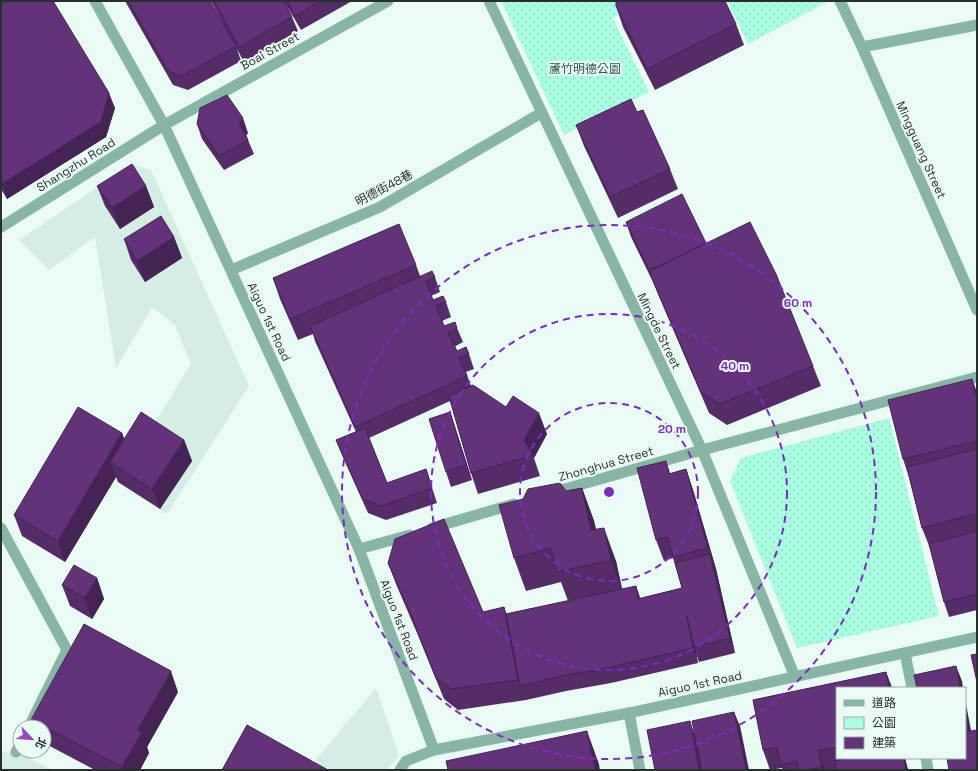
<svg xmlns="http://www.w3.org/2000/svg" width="978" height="771" font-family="'Space Grotesk','Noto Sans TC',sans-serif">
<defs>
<pattern id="green-dots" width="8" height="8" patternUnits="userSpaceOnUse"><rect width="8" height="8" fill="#a9fde1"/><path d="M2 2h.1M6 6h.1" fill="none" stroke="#91d9c1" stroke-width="1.8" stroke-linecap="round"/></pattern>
</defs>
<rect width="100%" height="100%" fill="#eafbf5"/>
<path fill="#d5eee5" d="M132 164 151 170 249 386 167 514 118 482 191 364 175 325 152 307 116 368 95 237 49 270 19 240Z
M376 688 399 755 387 770H307Z
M1 751 24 756 53 770H1Z"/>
<path fill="url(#green-dots)" d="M501 1H645L613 18 649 92 564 135Z
M727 1H829L748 44Z
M889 418 939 616 797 648 730 481 741 458Z"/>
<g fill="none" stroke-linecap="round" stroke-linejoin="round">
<path stroke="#87b6a6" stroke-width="11" d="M489 1 702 450 795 677
M840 1 862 47 977 310
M862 47 977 25
M164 125 388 1
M551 493 702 450 977 377
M1 528 67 650 29 727
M432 528 514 504
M359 549 410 535
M905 653 912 688
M629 713 640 770
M16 752 20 744
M926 758 928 770
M400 770 406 761 434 750"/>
<path stroke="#87b6a6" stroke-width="11" d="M95 1 164 125 359 549 434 750 629 713 977 637
M1 227 164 125
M231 270 380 207 541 113"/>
</g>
<path fill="#552b68" d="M1 1 115 108 106 137 7 199 1 189Z
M125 1H210L236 46 241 61 188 90 173 85Z
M211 1H284L292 17 298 31 244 62Z
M284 1H352L301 30Z
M616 6 736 24 744 45 655 90 623 27Z
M637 112 670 169 678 189 618 218 584 146 576 125Z
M197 124 248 133 246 135 248 140 254 154 224 170 202 139Z
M97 186H146L154 207 120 229 105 206Z
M626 222 706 243 813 366 821 386 727 425 709 413 657 292 653 282 631 237Z
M174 237 182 258 145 282 131 260 124 239Z
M416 265 420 276 435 277 440 292 431 296 433 300 446 302 451 317 442 321 444 326 457 328 463 342 454 347 457 351 469 354 474 369 466 372 471 386 547 434 534 458 540 476 478 494 471 473 450 401 369 438 387 483 426 469 437 503 386 520 368 513 342 455 336 440 356 432 315 341 313 334 298 340 280 299 273 278Z
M972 379 977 393V610L949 617 944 602 930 548 922 528 908 474 903 459Z
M450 412 455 427 472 480 451 487 446 472Z
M122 433 124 439 184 440 192 461 160 509 118 482 116 477 65 562 22 536 14 515Z
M686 469 693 490 716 569 735 653 699 662 696 653 698 663 611 683 566 691 526 700 458 710 444 699 417 633 396 584 388 563 483 612 504 607 506 614 568 601 561 582 526 591 514 558 566 491 582 488 594 521 596 529 616 561 622 589 636 586 640 598 682 588 673 558 664 561 656 540 670 474Z
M97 578 104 599 92 619 70 606 62 585Z
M886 672 892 688H837V758H905L908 770H783L782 768 770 770 763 750 753 700Z
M178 692 147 747 149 753 140 770H95L44 743V727H34L31 720Z"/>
<path fill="#452355" d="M109 93 115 108 106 137 7 199 2 184Z
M243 118 248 133 244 138 239 123Z
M146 186 154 207 120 229 112 208Z
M174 237 182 258 145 282 137 261Z
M972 379 977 393V399Z
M450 412 455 427 472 480 466 465Z
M539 413 547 434 534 458 524 440Z
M122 433 130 454 110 462 116 477 65 562 58 541Z
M184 440 192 461 160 509 152 489Z
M666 461 673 482 669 474Z
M686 469 693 490 716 569 735 653 730 638 710 554Z
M582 488 594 521 603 563 591 530Z
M604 528 616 561 623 593 611 560Z
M97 578 104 599 92 619 85 598Z
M636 586 641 601 638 599Z
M504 607 511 628 520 686 518 680Z
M687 616 694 647 696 653 698 663 693 648Z
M956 666 962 681 963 688H960Z
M171 671 178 692 147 747 149 753 140 770H123L122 767 138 730Z
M886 672 892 688H889Z
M965 699 974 746 969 731 965 712Z
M734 712 740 726 749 770H746V769Z
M690 721 695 736 702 770H699Z
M587 731 599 764 600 770H595Z
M818 751 825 770H823Z
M904 758H905L908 770H906Z"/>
<path fill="#633279" stroke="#452355" d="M1 1H53L109 93 101 122 2 184 1 182Z
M128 1H210L236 46 182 76 168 71Z
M214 1H284L292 17 239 47Z
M287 1H321L295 16Z
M616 1H725L736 24 647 69 616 6Z
M227 95 243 118 239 123 248 140 219 156 197 124 200 108Z
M631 99 637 112 643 110 670 169 610 197 576 125Z
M132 164 146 186 112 208 97 186Z
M682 194 706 243 656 268 655 267 649 270 626 222Z
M161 216 174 237 137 261 124 239Z
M750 222 776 274 813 366 720 404 701 392 649 271Z
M399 224 416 265 290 319 273 278Z
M432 271 435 277 426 281 433 300 443 296 446 302 436 306 444 326 455 322 457 328 448 333 457 351 466 347 469 354 459 358 467 376 355 427 310 326Z
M972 379 977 399V441L903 459 888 400Z
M473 385 506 407 513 396 539 413 524 440 533 455 471 473 449 396Z
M78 407 122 433 58 541 14 515Z
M141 412 184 440 152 489 110 462Z
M450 412 466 465 446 472 429 419Z
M365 428 387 483 426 469 432 488 381 506 362 498 336 440Z
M977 449V513L922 528 907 467Z
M666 461 669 474 686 469 708 548 673 557 668 537 656 540 637 468Z
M560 483 566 491 582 488 591 530 604 528 611 560 557 572 551 548 514 558 499 505 523 499 528 489Z
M444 519 483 612 504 607 518 680 451 689 436 678 410 612 388 563 395 539Z
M977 531V594L944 602 929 544Z
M710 554 730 638 694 647 687 616 693 648 606 668 561 676 520 686 506 614 636 586 638 599 682 588 675 563Z
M74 565 97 578 85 598 62 585Z
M84 624 171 671 138 730 142 732 122 767 31 720Z
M977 654V682L971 655Z
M956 666 960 688H917L914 675Z
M886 672 889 688H837V747L818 751 822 767 805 770H799L797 761 781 765 777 747 763 750 753 700Z
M734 712 746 769 742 770H702L692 721Z
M965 712 969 731 965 732Z
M690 721 699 770H655L647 730Z
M247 725 328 770H222Z
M977 730V770H949L947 758H965V732Z
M587 731 595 770H448L446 761Z
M849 758H904L906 770H837L835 761Z"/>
<g fill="none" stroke="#7b2cbf" stroke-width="2" stroke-dasharray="7 5">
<circle cx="609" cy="492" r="89"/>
<circle cx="609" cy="492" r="178"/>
<circle cx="609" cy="492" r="267"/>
</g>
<g text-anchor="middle" stroke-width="4" stroke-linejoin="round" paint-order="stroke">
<g font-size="12" fill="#292f2d" stroke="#eafbf5">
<text transform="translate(270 51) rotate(-29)" y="4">Boai Street</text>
<text transform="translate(921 150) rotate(66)" y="4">Mingguang Street</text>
<text transform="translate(76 165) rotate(-32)" y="4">Shangzhu Road</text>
<text transform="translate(384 188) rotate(-28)" y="4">明德街48巷</text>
<text transform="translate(269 322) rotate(65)" y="4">Aiguo 1st Road</text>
<text transform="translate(659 331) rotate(64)" y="4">Mingde Street</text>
<text transform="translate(606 464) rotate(-16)" y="4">Zhonghua Street</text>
<text transform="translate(399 620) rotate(69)" y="4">Aiguo 1st Road</text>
<text transform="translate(700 684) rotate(-12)" y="4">Aiguo 1st Road</text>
</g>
<g font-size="12" fill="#255949" stroke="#eafbf5">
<text x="585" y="73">蘆竹明德公園</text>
</g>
</g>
<circle cx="609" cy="492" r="6" fill="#7b2cbf" stroke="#eafbf5" stroke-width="2"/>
<g font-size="12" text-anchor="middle" font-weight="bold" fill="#7b2cbf" stroke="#eafbf5" stroke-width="4" stroke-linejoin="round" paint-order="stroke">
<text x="798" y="307">60 m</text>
<text x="735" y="370">40 m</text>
<text x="672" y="433">20 m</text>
</g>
<rect width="978" height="771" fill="none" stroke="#292f2d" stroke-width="4"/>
<rect x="836" y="687" width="130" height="72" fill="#eafbf5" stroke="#9da9a5"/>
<rect x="844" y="700" width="20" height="6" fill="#87b6a6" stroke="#9da9a5"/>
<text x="872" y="707" font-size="12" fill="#292f2d">道路</text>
<rect x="844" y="717" width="20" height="12" fill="#a9fde1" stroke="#9da9a5"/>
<text x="872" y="727" font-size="12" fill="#292f2d">公園</text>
<rect x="844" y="737" width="20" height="12" fill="#633279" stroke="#9da9a5"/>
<text x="872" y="747" font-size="12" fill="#292f2d">建築</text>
<g transform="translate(32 739) rotate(115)"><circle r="19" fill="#eafbf5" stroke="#9da9a5"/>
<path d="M0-3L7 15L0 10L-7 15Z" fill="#9648b9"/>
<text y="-6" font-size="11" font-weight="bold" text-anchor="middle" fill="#292f2d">北</text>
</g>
</svg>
